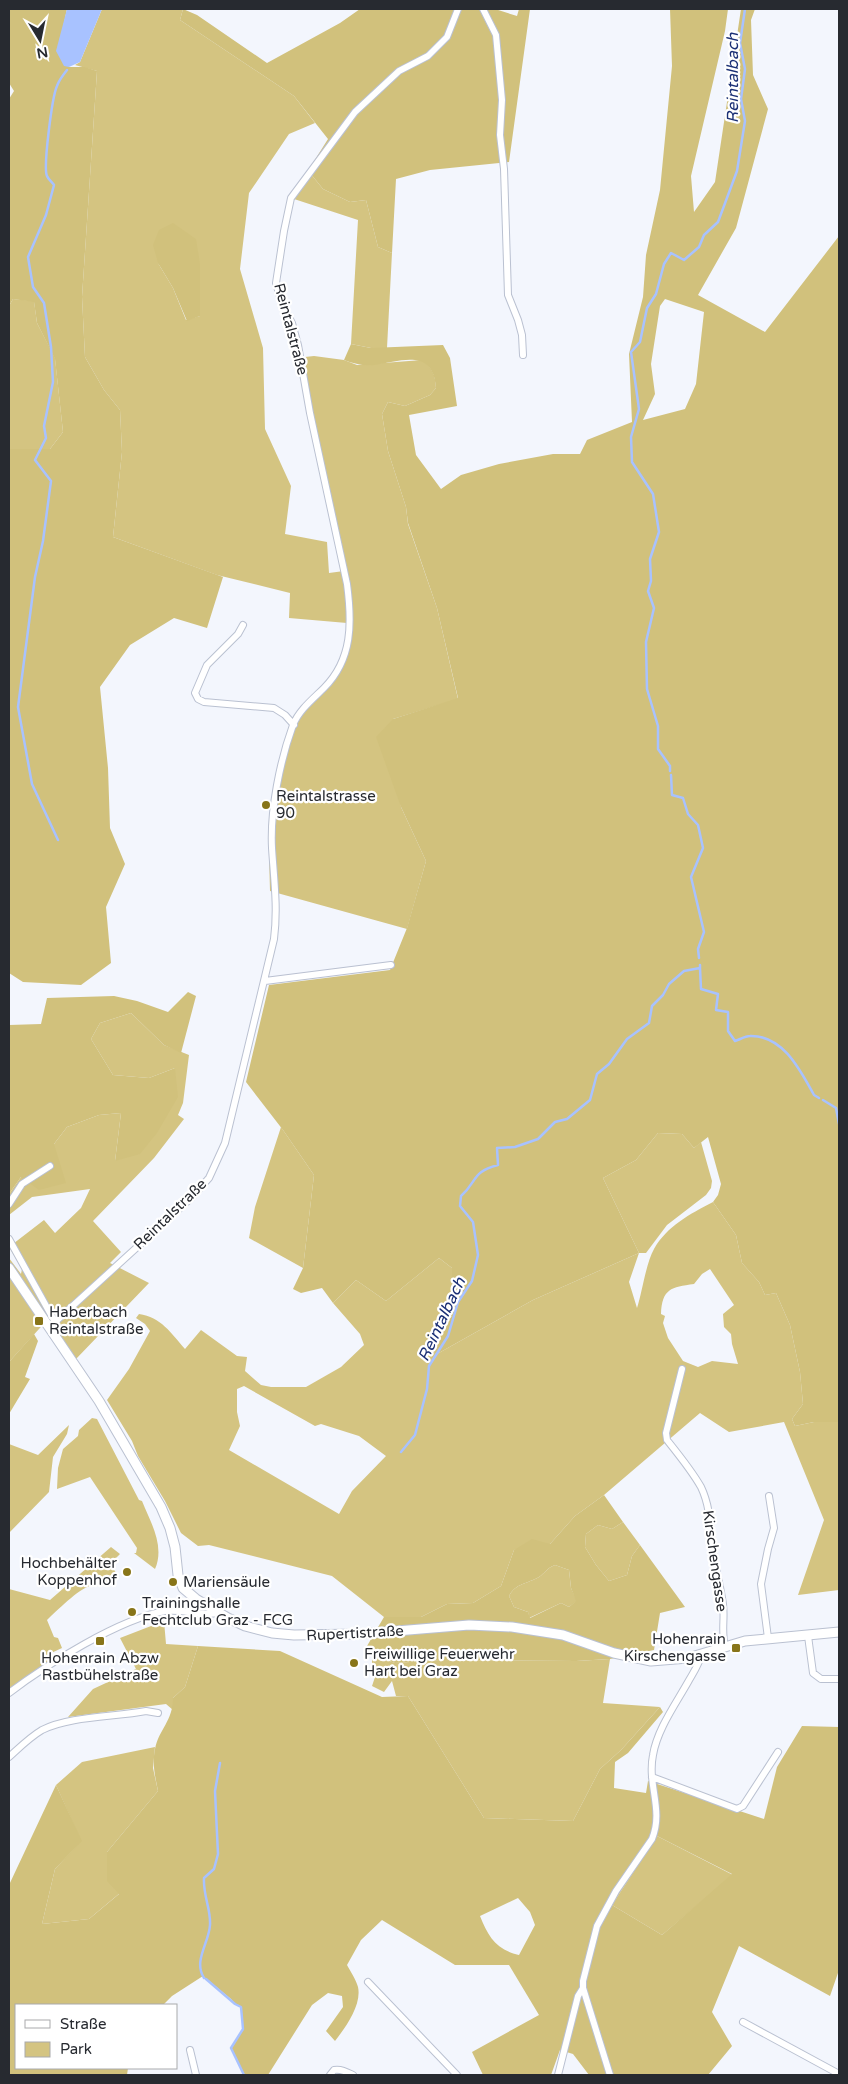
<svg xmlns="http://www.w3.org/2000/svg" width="848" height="2084" font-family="'Varela Round',sans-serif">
<rect width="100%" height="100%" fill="#f3f6fd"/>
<path fill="#d4c481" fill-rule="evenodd" d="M102 9H183L180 20 294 96 315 123 289 134 249 193 240 269 263 348 265 429 291 486 285 534 327 542 329 573 344 571 310 413 305 357 314 356 344 360 357 365 422 360C433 368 435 375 436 388L430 395 405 406 388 402 382 414 388 451 406 507 408 524 437 608 458 699 393 719 401 807 426 861 407 929 270 891 269 853 276 794 294 725 343 661 347 623 289 618 290 593 217 575 113 537 122 452 120 410 104 390 85 357 82 297 97 71 75 65 80 62ZM158 263 200 316 186 320 173 288Z
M310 173 323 189 350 202 366 200 378 247 392 253 387 348H371L351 344 358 220 291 198Z
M13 299 34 301 37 323 55 358 63 432 50 449H9V306Z
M131 1013 164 1045 189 1055 183 1103 178 1115 184 1119 154 1158 93 1221 121 1252 110 1263 149 1283 76 1359 49 1318 9 1362V1258L21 1274 22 1269 9 1247 44 1220 55 1233 81 1208 90 1189 32 1197 9 1215V1194L21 1177 54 1144 67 1127 99 1115 121 1113 115 1161 175 1068 149 1078 113 1075 91 1039 100 1023Z
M281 1127 314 1175 303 1268 249 1238 255 1207Z
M658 1133 682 1134 694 1148 701 1142 712 1181 711 1188 706 1195 667 1225 646 1253H639L629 1282 637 1308C642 1293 646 1263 654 1249 667 1226 690 1214 713 1202L736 1235 742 1263 759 1282 765 1295 776 1293 790 1325 800 1372 803 1404 792 1419 795 1426 814 1422H839V1590L798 1595 824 1520 784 1422 729 1432 700 1413 604 1495 575 1516 550 1544 514 1550 501 1586 473 1603 447 1604 421 1617H384L332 1576 209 1545 198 1546 181 1533 165 1501 138 1456 132 1441 107 1400 129 1369 150 1331 145 1324 136 1318 139 1314C161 1317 171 1333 185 1349L201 1330 237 1356 247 1357 245 1371 261 1385 271 1387H306L341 1367 364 1345 360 1334 333 1303 356 1280 386 1301 439 1258 452 1268V1316L424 1347 437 1354 533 1300 639 1253 603 1178 636 1160ZM710 1269 734 1305 723 1314 724 1327 731 1334 732 1344 738 1364 712 1361 698 1367 683 1361 668 1338 663 1323 665 1316 661 1314C662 1289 671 1287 694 1284L702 1274ZM244 1386 315 1426 321 1424 359 1436 386 1456 352 1491 339 1514 229 1450 240 1426 237 1412V1389Z
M92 1418 97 1419 139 1500 142 1501C151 1523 165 1546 155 1569L134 1553H136L137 1548 90 1477 57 1489 58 1468 63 1449 78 1436 79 1430Z
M69 1425 67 1434 53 1457 49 1492 9 1533V1444L38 1455Z
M623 1522 640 1545 632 1556 627 1575 609 1581 596 1565 585 1547 586 1534 598 1525 612 1529Z
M111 1547 120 1554 110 1564 117 1574 115 1579 105 1584C86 1580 65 1604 51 1616L47 1620 54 1637 58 1638 62 1648 49 1654 47 1664 9 1691V1589L50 1600Z
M555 1565 569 1570 571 1588 577 1601 569 1607 561 1603 529 1618 528 1612 514 1607 509 1596C516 1583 527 1584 539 1577 545 1573 547 1568 555 1565Z
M164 1621 166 1644 198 1646 185 1687 173 1698V1710L166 1704 68 1717 93 1689 136 1669 120 1638Z
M372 1655 395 1663 440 1660 576 1661 610 1659 603 1703 660 1707 621 1750 600 1769 573 1821 484 1818 408 1696H396L392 1681 384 1692 372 1686 375 1677 378 1676 380 1669 372 1666Z
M155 1747 153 1768 158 1791 107 1852 120 1893 89 1919 42 1924 55 1869 81 1841 56 1785 82 1762Z
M657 1836 733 1875 662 1935 612 1905Z"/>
<path fill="#d1c17c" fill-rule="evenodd" d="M9 9H67L63 28 69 67H85L97 71 82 297 85 357 104 390 120 410 122 452 113 537 223 577 207 628 174 618 130 645 100 687 108 768 110 828 125 864 106 907 111 963 81 985 23 982 9 973V449H50L63 432 55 359 37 323 34 302 13 299 9 306V99L14 91 9 83Z
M183 9 197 15 267 63 340 23 360 9H495L517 16 519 9H530L509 162 430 170 396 179 392 253 378 247 366 200 350 202 323 189 310 173 311 166 328 139 294 96 180 20Z
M670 9H728L725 31 691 176 694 212 715 182 741 9H755L751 20 753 75 768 109 736 228 698 295 765 332 839 236V1422H814L795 1426 792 1419 803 1404 800 1372 790 1325 776 1293 765 1295 759 1282 742 1263 736 1235 713 1202 718 1195 721 1184 708 1137 694 1148 682 1134 658 1133 636 1160 603 1178 639 1253 533 1300 437 1354 424 1348 452 1316V1268L439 1258 386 1301 356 1280 333 1303 322 1288 301 1293 293 1289 303 1268 314 1175 283 1130 246 1082 269 985 390 970 407 928 426 861 401 807 376 737 393 719 458 698 437 608 408 523 406 507 388 451 382 414 388 402 405 406 430 395 436 388C433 348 402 361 374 365 364 366 354 364 344 360L351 344 371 348 443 345 450 358 457 406 409 415 416 455 441 489 461 475 499 464 553 454H580L587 440 632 422 629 354 643 297 646 255 660 190 672 66ZM665 299 704 312 696 384 685 409 643 420 655 394 651 364 660 306Z
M173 223 196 239 200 264V316L187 321 173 288 158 263 153 245 159 230Z
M188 992 196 996 181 1053 164 1045 131 1013 100 1023 91 1039 113 1075 149 1078 175 1068 178 1097 157 1133 140 1154 115 1161 121 1113 99 1115 67 1127 54 1144 66 1183 39 1190 21 1177 9 1194V1025L41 1024 47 998 114 996 137 1001 168 1012Z
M34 1334 38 1341 25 1377 30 1379 9 1414V1362Z
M604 1495 623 1522 612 1529 598 1525 586 1534 585 1547 596 1565 609 1581 627 1575 632 1556 640 1545 685 1607 660 1613 654 1650 610 1659 576 1661 440 1660 395 1663 372 1655 374 1647 367 1646 384 1617H421L447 1604 473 1603 501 1586 514 1550 532 1539 550 1544 575 1516ZM555 1565 569 1570 571 1588 576 1601 569 1607 561 1603 530 1618 528 1612 514 1607 509 1596C516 1583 527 1584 539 1577 545 1573 547 1568 555 1565Z
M198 1646 280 1651 382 1697 408 1696 484 1818 573 1821 600 1769 621 1750 660 1707 663 1712 628 1753 615 1762 614 1788 646 1793 648 1781 764 1819 777 1767 802 1726 839 1727V1970L830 1996 739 1946 712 2012 732 2046 708 2075H589L573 2054 560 2050 551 2075H483L472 2052 539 2015 509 1965H455L382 1920 361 1940 347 1965C351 1972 356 1980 358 1987 362 2005 345 2028 335 2041L326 2031 343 2007 342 1996 328 1993 312 2005 268 2075H244L231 2048 243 2029 241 2007 235 2004 231 1999 203 1976 172 1996 163 2005H16V2068H128L127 2075H9V1885L56 1785 82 1841 55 1869 42 1924 89 1919 119 1894 107 1881V1852L158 1791C155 1776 152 1764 155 1749 159 1729 173 1721 173 1698L185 1687ZM657 1836 732 1874 662 1935 612 1905ZM518 1898 530 1912 535 1925 519 1955C496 1950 488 1936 480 1916Z"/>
<path fill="#a8c2ff" d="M67 9H102L80 62 69 67 64 66 56 51Z"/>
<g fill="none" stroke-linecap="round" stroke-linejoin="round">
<path stroke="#a8c2ff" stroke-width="2.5" d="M670 771V766L658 749V726L647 689 646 642 654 608 648 591 651 581 650 559 659 532 653 494 632 462 631 437 639 409 631 352 640 342 647 308 656 294 664 264 671 253 684 260 699 247 704 235 718 222 737 171 745 121 741 99 745 69 740 43 745 9
M671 775 672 795 683 798 688 814 698 825 703 848 691 877 704 932 698 949 699 958
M58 840 32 784 18 707 35 577 43 541 51 481 35 460 46 438 44 426 53 382 51 347 44 303 33 287 28 257 46 215 54 185C52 182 48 179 47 176 43 168 52 97 57 86 59 80 63 75 67 70
M700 968 701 989 718 994 716 1010 728 1012V1031L735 1041C739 1040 745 1036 750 1036 783 1035 800 1070 814 1095L819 1098
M823 1100 836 1108 839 1124
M401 1452 415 1435 427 1389 429 1366 448 1336 458 1302 472 1281 478 1255 473 1222 460 1206 461 1196C478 1181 471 1172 498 1165L497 1148 515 1147 538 1139 555 1122 567 1119 590 1100 597 1074 609 1064 627 1039 649 1023 652 1006 663 995 669 984 684 971 700 968V965
M204 1978C193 1961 209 1943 210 1925 211 1909 203 1896 204 1878L214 1869 218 1854 215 1791 220 1763
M206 1979 235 2004 241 2007 243 2029 231 2048 244 2075"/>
<g stroke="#bac1d1" stroke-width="8">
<path id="street" d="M483 9 496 35 502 100 500 135 504 169 508 295 518 320 522 335 523 355
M243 625 238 634 207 665 195 693 198 699 204 702 274 708 285 715 294 725
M265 981 391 965
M9 1204 22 1184 50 1166
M9 1239 55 1322
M51 1331 55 1322 191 1198 209 1178 225 1143 274 939C278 908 274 879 272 848 270 810 280 761 293 725 299 710 313 699 324 688 353 659 352 622 347 584L310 413 298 345 292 323 282 304 276 283 284 231 291 198 355 112 399 71 428 56 447 37 458 9
M682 1369 666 1433 667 1440C679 1455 692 1471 701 1487 712 1510 710 1534 714 1559 717 1574 721 1589 723 1604 725 1619 721 1631 725 1646
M808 1636 813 1673 821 1679H839
M768 1638 761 1584 768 1549 774 1528 769 1496
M9 1693C46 1665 119 1619 165 1611 183 1609 200 1616 219 1613
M9 1757C19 1748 30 1737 42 1730 69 1716 115 1717 146 1711L158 1713
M652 1777 737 1809 743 1806 778 1752
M368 1982 457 2075
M743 2022 839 2074
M190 2050 196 2075
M330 2075 334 2070C342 2069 347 2072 353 2075
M558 2075 578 1996 583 1988
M610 2075 583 1988V1981L597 1926 616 1891 652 1839C664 1810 647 1785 653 1755 657 1730 675 1705 688 1682 693 1673 699 1665 701 1655"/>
</g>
<g stroke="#bac1d1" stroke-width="11">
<path id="secondary" d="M9 1268 99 1401 161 1507 170 1528 175 1547 178 1575 183 1588 196 1599 228 1618 245 1626 272 1633 294 1635 360 1634 469 1625 512 1627 563 1635 614 1653 651 1661 688 1658 745 1641 839 1632"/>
</g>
<use href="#street" stroke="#fff" stroke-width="6"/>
<use href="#secondary" stroke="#fff" stroke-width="9"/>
</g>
<g fill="#887519" stroke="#fff" stroke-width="2">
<circle cx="266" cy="805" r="5"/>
<rect x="34" y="1316" width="10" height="10" rx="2.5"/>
<circle cx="127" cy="1572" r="5"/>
<circle cx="173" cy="1582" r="5"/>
<circle cx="132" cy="1612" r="5"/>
<rect x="95" y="1636" width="10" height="10" rx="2.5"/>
<rect x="731" y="1643" width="10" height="10" rx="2.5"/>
<circle cx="354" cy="1663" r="5"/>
</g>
<g text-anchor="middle" stroke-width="4.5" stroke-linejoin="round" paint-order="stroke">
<g font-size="15" fill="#272a30" stroke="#fff">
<text transform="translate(291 329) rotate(75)" y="5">Reintalstraße</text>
<text transform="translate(170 1214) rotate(-44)" y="5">Reintalstraße</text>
<text transform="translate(715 1561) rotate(82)" y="5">Kirschengasse</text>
<text transform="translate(355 1633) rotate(-3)" y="5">Rupertistraße</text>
</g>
<g font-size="15" fill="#272a30" stroke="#fff" text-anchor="start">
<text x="276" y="801">Reintalstrasse<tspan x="276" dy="17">90</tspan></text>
<text x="49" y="1317">Haberbach<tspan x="49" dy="17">Reintalstraße</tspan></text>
<text x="117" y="1568" text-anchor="end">Hochbehälter<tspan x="117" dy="17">Koppenhof</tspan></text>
<text x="183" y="1587">Mariensäule</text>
<text x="142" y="1608">Trainingshalle<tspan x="142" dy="17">Fechtclub Graz - FCG</tspan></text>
<text x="726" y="1644" text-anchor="end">Hohenrain<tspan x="726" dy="17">Kirschengasse</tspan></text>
<text x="364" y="1659">Freiwillige Feuerwehr<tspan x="364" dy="17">Hart bei Graz</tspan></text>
<text x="100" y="1663" text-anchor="middle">Hohenrain Abzw<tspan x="100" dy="17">Rastbühelstraße</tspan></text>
</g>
<g font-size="16" font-style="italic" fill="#1b3075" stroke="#fff">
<text transform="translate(732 78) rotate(-90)" y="6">Reintalbach</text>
<text transform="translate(441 1319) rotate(-65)" y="6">Reintalbach</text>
</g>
</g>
<rect width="848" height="2084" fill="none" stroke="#272a30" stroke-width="20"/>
<rect x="15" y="2004" width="162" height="65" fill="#ffffff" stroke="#a9aaac"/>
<rect x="25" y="2020" width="25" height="8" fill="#ffffff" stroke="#a9aaac"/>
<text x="60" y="2029" font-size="15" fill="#272a30">Straße</text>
<rect x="25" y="2042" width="25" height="15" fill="#d4c481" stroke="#a9aaac"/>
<text x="60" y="2054" font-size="15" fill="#272a30">Park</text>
<g transform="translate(40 40) rotate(170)" stroke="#ffffff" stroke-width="4" paint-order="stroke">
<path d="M0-4L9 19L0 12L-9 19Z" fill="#272a30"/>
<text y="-8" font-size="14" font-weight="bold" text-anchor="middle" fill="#272a30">N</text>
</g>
</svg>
